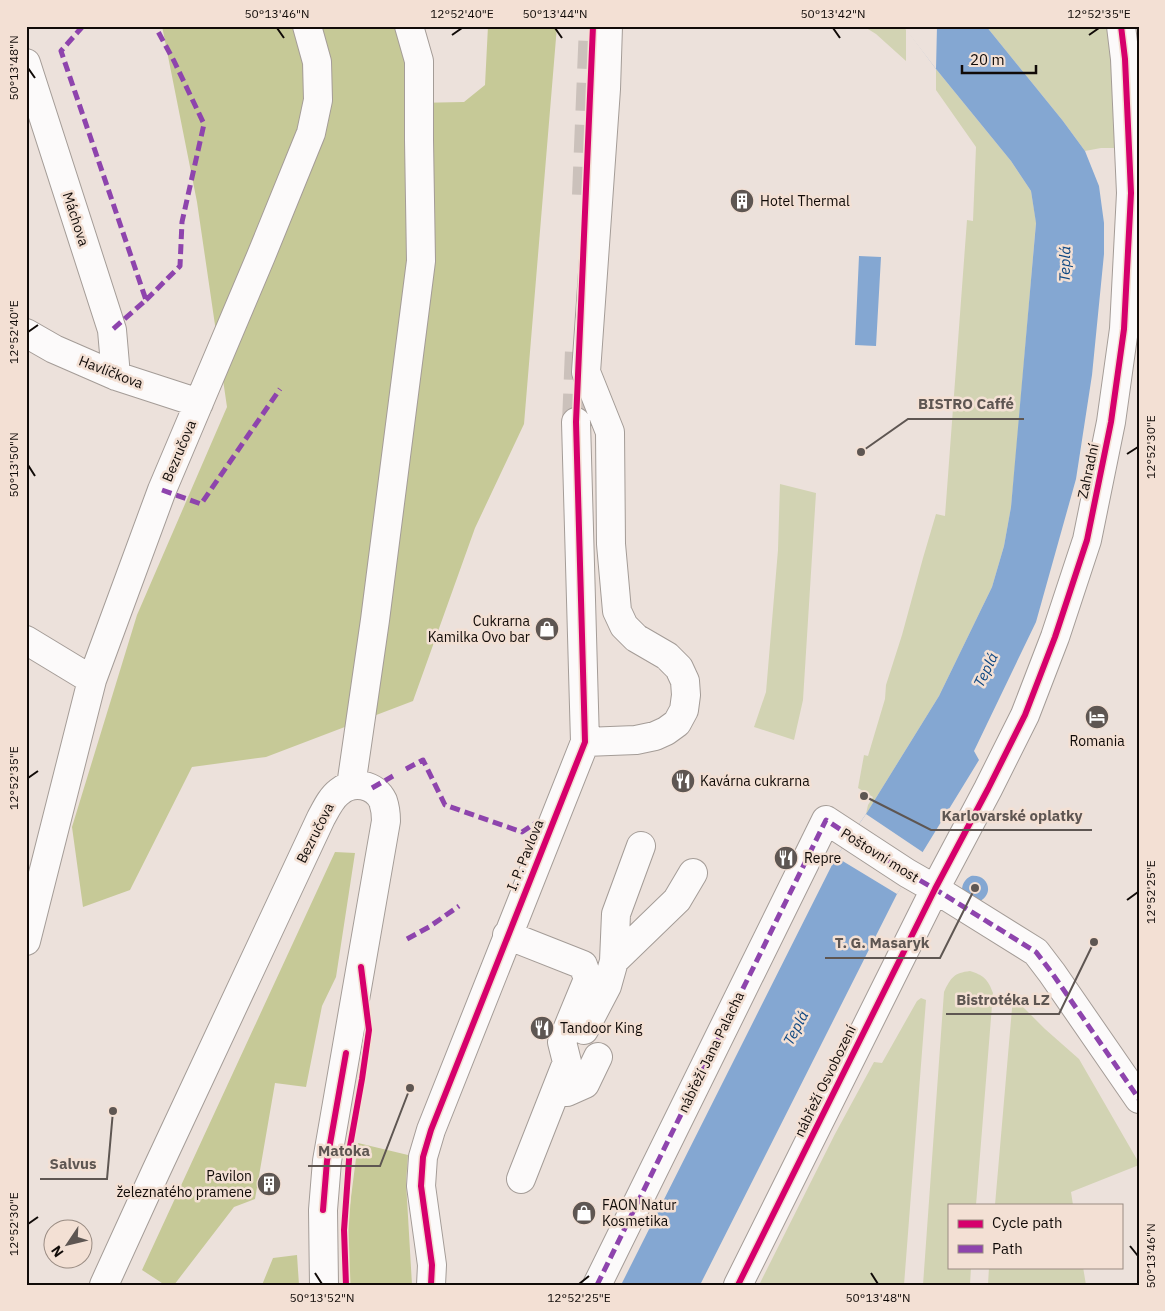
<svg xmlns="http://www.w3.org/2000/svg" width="1165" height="1311" font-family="'IBM Plex Sans',sans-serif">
<rect width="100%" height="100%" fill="#ece1db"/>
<path fill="#d2d3b3" d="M863 26H904L906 30V61L876 34Z
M986 26H1109L1120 148H1101L1085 151 1063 121Z
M936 69 1011 161 1031 191 1036 222 1015 467 1011 507 1004 546 992 587 939 696 866 814 868 805 873 797 858 788 864 755 868 756 885 699 886 685 902 635 923 558 936 514 945 516 967 220 973 221 976 147 936 90Z
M780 484 816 493 803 700 794 740 754 727 766 692 778 550Z
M970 971C983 975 988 979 993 993L976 1205H949V1267H971L970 1285H923L944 992C951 977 954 973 970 971Z
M1013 997 1045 1029 1079 1059 1139 1163V1165L1071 1192 1073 1205H995Z
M921 998 926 1000 904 1285H759L835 1134 874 1062 882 1063 917 1001Z
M989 1267H1083L1086 1285H988Z"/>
<path fill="#c6c997" d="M162 26H401L414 103 464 102 485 85 488 26H557L524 424 475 528 413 701 266 757 192 767 130 890 83 907 72 827 137 615 227 407 197 202Z
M335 852 355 853 336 977 322 1006 306 1087 275 1083 255 1199 234 1207 174 1285H165L142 1270Z
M358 1143 408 1155 406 1182 412 1285H350L347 1228Z
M297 1255 299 1285H262L273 1258Z"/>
<path fill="#84a7d2" d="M904 26H986L1063 121 1085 151 1099 186 1104 223V254L1092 375 1076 479 1036 622 974 751 979 760 897 894 700 1285H621L836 857 866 814 939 696 992 587 1004 546 1011 507 1036 223 1031 191 1011 161 936 69Z
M859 256 881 257 876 346 855 345Z
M971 876C989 874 995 895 978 902L962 890C962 884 965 879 971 876Z"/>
<path fill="#ece1db" d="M906 26H937L936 69 906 30Z
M866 814 924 853 897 894 836 857Z"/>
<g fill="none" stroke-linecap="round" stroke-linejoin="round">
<path stroke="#cbc1bb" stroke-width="28" stroke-dasharray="28 14" stroke-linecap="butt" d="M586 195 593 26
M576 422 579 350"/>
<g stroke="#a49c97" stroke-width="30">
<path id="minor" d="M26 63 112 330 116 376
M26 333 54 349 116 376 199 403
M26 640 92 680
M585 742 636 740 655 736 666 731 677 723 684 710 686 695 685 681 679 668 667 656 636 638 624 626 617 611 611 544 610 432 586 372 606 89 608 26
M351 786 375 620 421 261 419 140V61L409 26
M507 935 583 965 588 979 562 1042 567 1062 521 1179
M26 941 92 680 162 490 261 256 311 133 318 100 317 62 307 26
M614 961 616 914 641 846
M584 1030 607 986 614 961 677 900 693 873
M557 1089 567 1092 585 1084 598 1057
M104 1285 156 1171 321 818C326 809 331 798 339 792 353 780 375 784 383 801 385 807 386 814 386 821L327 1161 323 1210 324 1285
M431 1285 432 1265 421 1186 423 1157 431 1130 585 742 576 422
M597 1285 826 820 907 873 935 889 1036 952 1052 973 1139 1099
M738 1285 935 889 988 789 1025 715 1055 637 1087 540 1111 422 1124 329 1131 193 1125 59 1121 26"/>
</g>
<use href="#minor" stroke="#fcfafa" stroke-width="28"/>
<path stroke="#8e44ad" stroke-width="5" stroke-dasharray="10 5" stroke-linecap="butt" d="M83 26 61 51 146 300 112 330
M146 300 180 266 182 222 204 124 174 61 155 26
M162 490 201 504 280 389
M406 769 423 760 445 805 522 832 534 824 548 831
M372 788 393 776
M407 939 429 927 459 906
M597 1285 826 820 907 873 935 889 1036 952 1052 973 1139 1099"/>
<g stroke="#f3e0d4" stroke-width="9">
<path id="cycleway" d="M323 1210 327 1161 346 1053
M346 1285 344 1230 350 1146 362 1079 369 1030 361 967
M431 1285 432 1265 421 1186 423 1157 431 1130 585 742 576 422 593 26
M738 1285 935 889 988 789 1025 715 1055 637 1087 540 1111 422 1124 329 1131 193 1125 59 1121 26"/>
</g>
<use href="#cycleway" stroke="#d6006c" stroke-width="6"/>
</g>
<path fill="none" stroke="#110b08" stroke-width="2" d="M277 28 284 38M555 28 562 38M833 28 840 38M452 35 462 28M1089 35 1099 28M28 68 35 78M28 332 38 325M1127 454 1138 447M28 465 35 476M28 778 38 771M1127 900 1138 892M28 1224 38 1217M1130 1246 1138 1256M315 1273 322 1284M871 1273 878 1284M579 1284 589 1276"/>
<defs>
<g id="building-disc" transform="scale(1.25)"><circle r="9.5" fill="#5e5652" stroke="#f3e0d4"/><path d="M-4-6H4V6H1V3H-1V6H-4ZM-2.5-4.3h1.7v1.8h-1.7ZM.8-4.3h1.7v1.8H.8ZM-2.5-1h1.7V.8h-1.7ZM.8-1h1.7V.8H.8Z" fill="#fff"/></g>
<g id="shop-disc" transform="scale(1.25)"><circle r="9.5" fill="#5e5652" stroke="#f3e0d4"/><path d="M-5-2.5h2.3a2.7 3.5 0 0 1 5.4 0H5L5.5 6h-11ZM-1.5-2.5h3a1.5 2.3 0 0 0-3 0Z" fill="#fff"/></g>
<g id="hotel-disc" transform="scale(1.25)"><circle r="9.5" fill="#5e5652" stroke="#f3e0d4"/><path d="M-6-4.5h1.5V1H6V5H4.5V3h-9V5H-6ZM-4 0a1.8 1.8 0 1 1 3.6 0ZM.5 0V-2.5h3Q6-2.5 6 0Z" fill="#fff"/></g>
<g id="restaurant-disc" transform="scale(1.25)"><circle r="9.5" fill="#5e5652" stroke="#f3e0d4"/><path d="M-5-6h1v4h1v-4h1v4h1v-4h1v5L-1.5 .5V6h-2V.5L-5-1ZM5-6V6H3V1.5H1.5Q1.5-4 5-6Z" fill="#fff"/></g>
</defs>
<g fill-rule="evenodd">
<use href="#building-disc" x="742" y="201"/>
<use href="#shop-disc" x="547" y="629"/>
<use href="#hotel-disc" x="1097" y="717"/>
<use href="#restaurant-disc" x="683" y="781"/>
<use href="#restaurant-disc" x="786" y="858"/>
<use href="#restaurant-disc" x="542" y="1028"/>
<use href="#building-disc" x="269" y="1184"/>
<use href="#shop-disc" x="584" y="1213"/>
</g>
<g text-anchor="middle" stroke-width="5" stroke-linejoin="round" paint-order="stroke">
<g font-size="14" fill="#110b08" stroke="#f3e0d4" text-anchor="start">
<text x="760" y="206">Hotel Thermal</text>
<text x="530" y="626" text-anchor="end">Cukrarna<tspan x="530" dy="16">Kamilka Ovo bar</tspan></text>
<text x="1097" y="746" text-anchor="middle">Romania</text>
<text x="700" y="786">Kavárna cukrarna</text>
<text x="804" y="863">Repre</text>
<text x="560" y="1033">Tandoor King</text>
<text x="252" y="1181" text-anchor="end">Pavilon<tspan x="252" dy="16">železnatého pramene</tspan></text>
<text x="602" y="1210">FAON Natur<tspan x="602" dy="16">Kosmetika</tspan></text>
</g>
<g font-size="14" fill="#110b08" stroke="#f3e0d4">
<text transform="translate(76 219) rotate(72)" y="5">Máchova</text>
<text transform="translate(111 372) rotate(21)" y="5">Havlíčkova</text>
<text transform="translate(179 451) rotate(-67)" y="5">Bezručova</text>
<text transform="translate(1088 471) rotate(-78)" y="5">Zahradní</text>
<text transform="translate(315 833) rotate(-63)" y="5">Bezručova</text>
<text transform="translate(525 855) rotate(-68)" y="5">I. P. Pavlova</text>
<text transform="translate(880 855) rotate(32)" y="5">Poštovní most</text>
<text transform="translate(711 1052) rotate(-64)" y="5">nábřeží Jana Palacha</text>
<text transform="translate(825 1081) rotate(-64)" y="5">nábřeží Osvobození</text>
</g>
<g font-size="15" font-style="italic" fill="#0d4782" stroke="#f3e0d4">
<text transform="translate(1065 264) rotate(-89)" y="5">Teplá</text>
<text transform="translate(986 670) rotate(-64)" y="5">Teplá</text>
<text transform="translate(796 1028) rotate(-62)" y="5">Teplá</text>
</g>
</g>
<path fill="none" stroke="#5e5652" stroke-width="2" d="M861 452L908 419H1024M864 796L931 830H1092M975 888L940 958H825M1094 942L1059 1014H946M410 1088L380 1166H308M113 1111L107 1179H40"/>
<g fill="#5e5652" stroke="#f3e0d4" stroke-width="2">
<circle cx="861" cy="452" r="5"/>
<circle cx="864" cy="796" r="5"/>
<circle cx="975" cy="888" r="5"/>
<circle cx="1094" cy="942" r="5"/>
<circle cx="410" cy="1088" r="5"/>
<circle cx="113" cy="1111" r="5"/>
</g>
<g font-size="15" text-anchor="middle" font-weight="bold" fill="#5e5652" stroke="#f3e0d4" stroke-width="5" stroke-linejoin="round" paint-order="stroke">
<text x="966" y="409">BISTRO Caffé</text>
<text x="1012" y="821">Karlovarské oplatky</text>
<text x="882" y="948">T. G. Masaryk</text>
<text x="1003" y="1005">Bistrotéka LZ</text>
<text x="344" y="1156">Matoka</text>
<text x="73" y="1169">Salvus</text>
</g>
<rect width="1165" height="1311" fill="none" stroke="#f3e0d4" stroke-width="55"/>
<rect x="948" y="1204" width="175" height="65" fill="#f3e0d4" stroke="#998b82"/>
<rect x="958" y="1220" width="25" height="8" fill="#d6006c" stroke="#998b82"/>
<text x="992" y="1228" font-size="15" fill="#110b08">Cycle path</text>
<rect x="958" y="1245" width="25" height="8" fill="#8e44ad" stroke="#998b82"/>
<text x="992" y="1254" font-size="15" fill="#110b08">Path</text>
<g transform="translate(68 1244) rotate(235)"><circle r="24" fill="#f3e0d4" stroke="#998b82"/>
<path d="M0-4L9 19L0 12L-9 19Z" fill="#5e5652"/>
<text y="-8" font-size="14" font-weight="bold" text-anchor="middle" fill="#110b08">N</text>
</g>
<path d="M962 65v8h74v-8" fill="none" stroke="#110b08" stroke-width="2.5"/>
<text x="970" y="65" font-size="15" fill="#110b08" stroke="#f3e0d4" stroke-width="4" paint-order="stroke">20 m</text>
<rect x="28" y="28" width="1110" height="1256" fill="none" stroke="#110b08" stroke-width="2"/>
<g font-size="12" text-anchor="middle" fill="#110b08">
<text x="277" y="18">50°13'46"N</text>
<text x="462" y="18">12°52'40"E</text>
<text x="555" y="18">50°13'44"N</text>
<text x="833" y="18">50°13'42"N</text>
<text x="1099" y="18">12°52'35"E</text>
<text transform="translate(14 68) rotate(-90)" y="4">50°13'48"N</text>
<text transform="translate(14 332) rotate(-90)" y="4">12°52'40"E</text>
<text transform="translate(1151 447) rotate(-90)" y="4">12°52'30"E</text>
<text transform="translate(14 465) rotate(-90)" y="4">50°13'50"N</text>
<text transform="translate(14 778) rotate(-90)" y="4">12°52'35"E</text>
<text transform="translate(1151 892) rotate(-90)" y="4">12°52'25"E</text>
<text transform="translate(14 1224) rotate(-90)" y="4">12°52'30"E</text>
<text transform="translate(1151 1256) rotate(-90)" y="4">50°13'46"N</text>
<text x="322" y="1302">50°13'52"N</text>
<text x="579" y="1302">12°52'25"E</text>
<text x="878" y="1302">50°13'48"N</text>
</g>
</svg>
